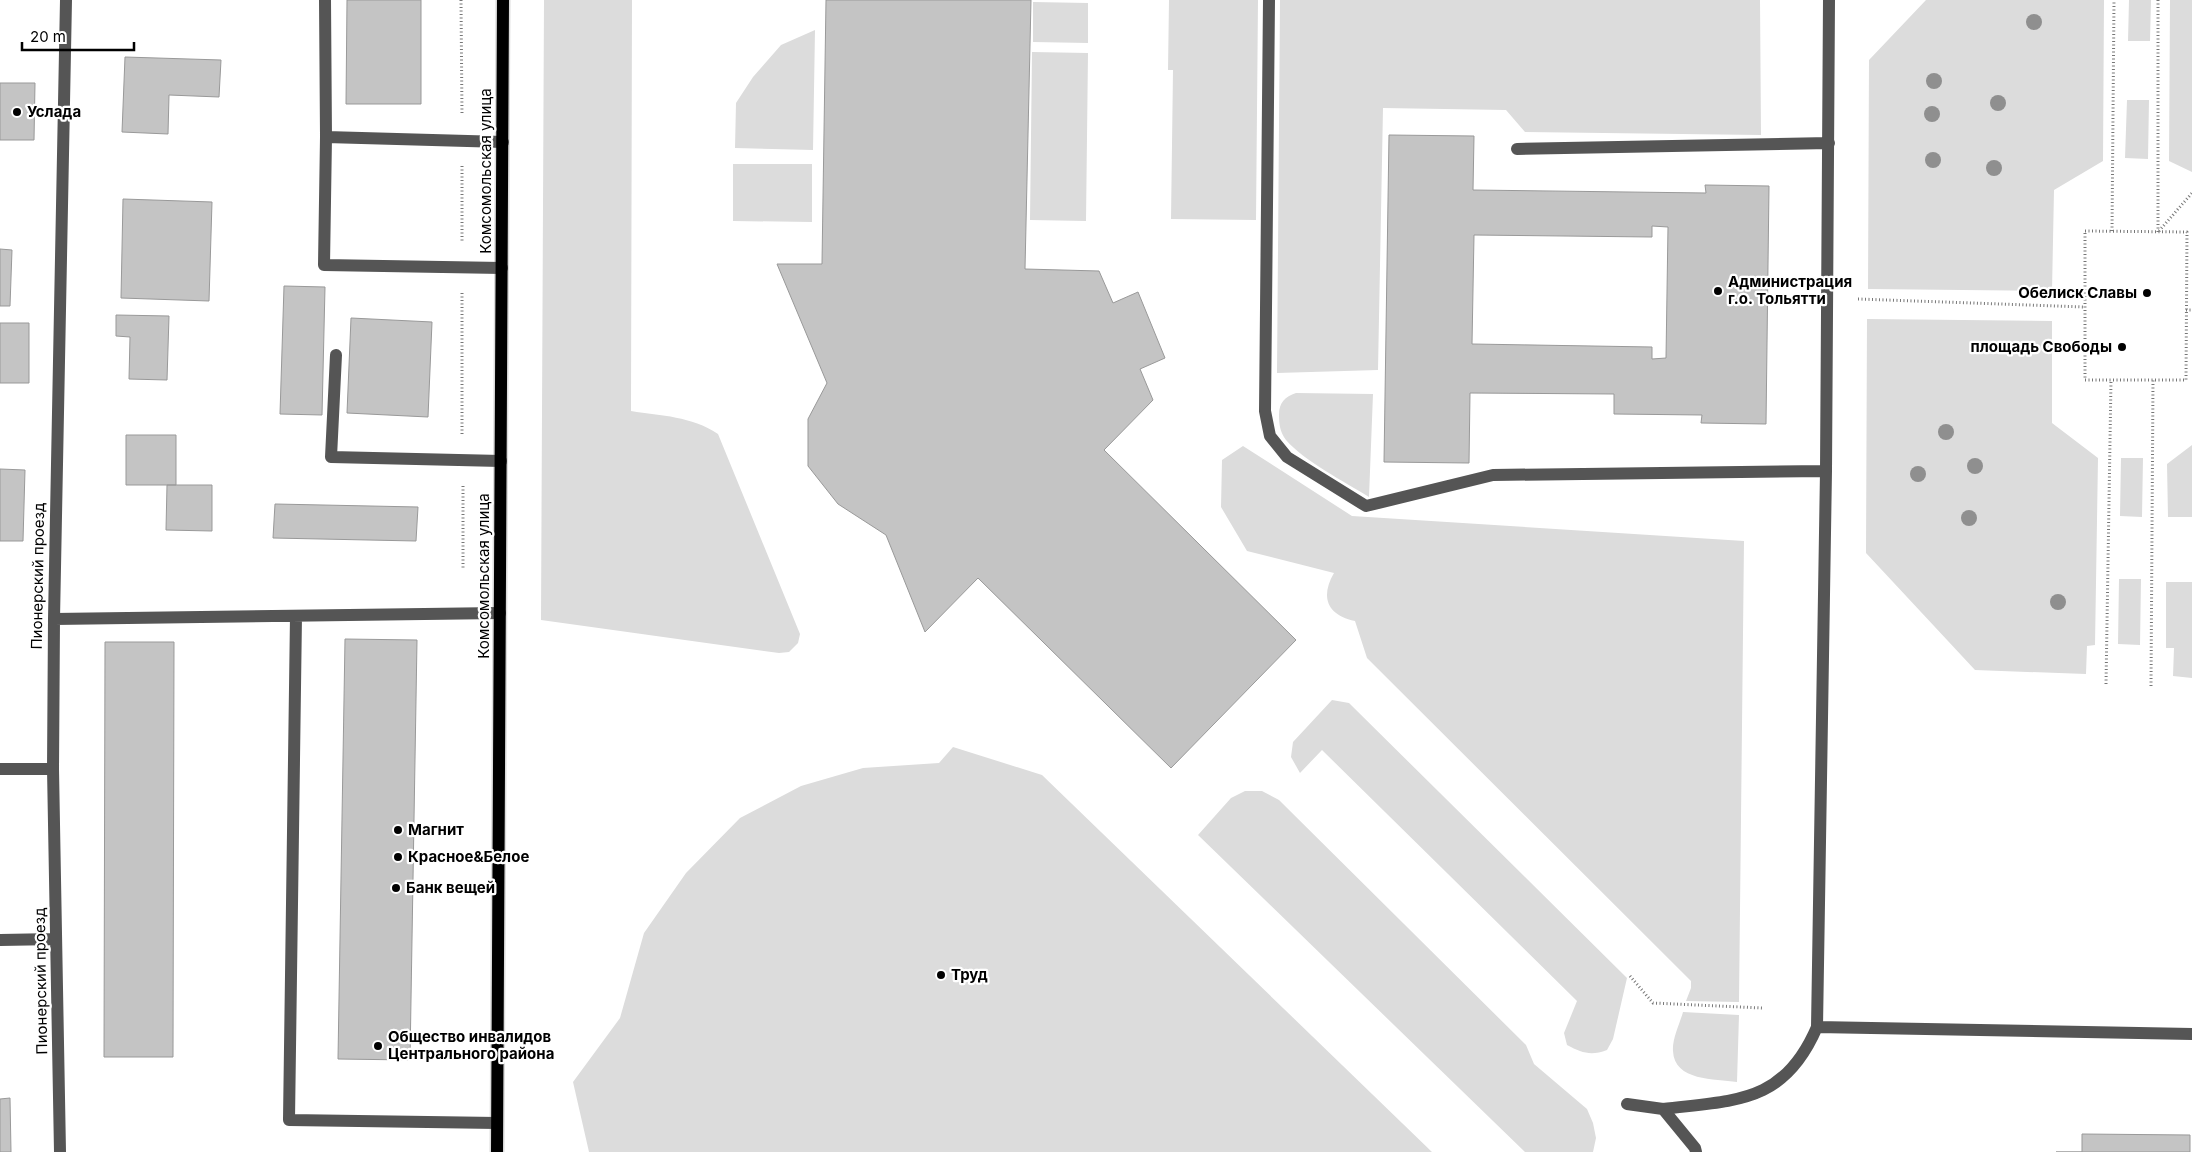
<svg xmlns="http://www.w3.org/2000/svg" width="2192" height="1152" font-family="Inter,sans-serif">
<rect width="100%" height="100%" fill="#fff"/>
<path fill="#dcdcdc" d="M544 0H632L631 411C662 416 691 416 718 434L800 634 798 643 789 652 779 653 541 620Z
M1169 0H1258L1256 220 1171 219 1173 70H1168Z
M1280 0H1760L1761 135 1525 132 1506 110 1383 108 1378 370 1277 373Z
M1926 0H2104L2103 161 2054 190 2052 291 1868 289 1869 60Z
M2129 0H2151L2150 41H2128Z
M2170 0H2192V172L2169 161Z
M1033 2 1088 3V43L1033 42Z
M815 30 813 150 735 148 736 103 753 77 781 45Z
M1032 52 1088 53 1086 221 1030 220Z
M2127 100H2149L2148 159 2125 158Z
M733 164H812V222L733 221Z
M1867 319 2052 321V423L2098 458 2095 645 2087 646 2086 674 1975 670 1866 553Z
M1296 393 1373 394 1369 497C1345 482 1304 461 1286 440 1280 432 1279 424 1279 415 1279 402 1285 397 1296 393Z
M2192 445V517H2168L2167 464Z
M1243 446 1352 516 1744 541 1739 1002 1686 1001 1691 988V981L1367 658 1355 621C1327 615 1320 597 1334 573L1247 551 1221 507 1222 460Z
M2121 458H2143L2142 517 2120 516Z
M2119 579H2141L2140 645 2118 644Z
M2166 582H2192V678L2173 676 2174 648H2166Z
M1332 700 1349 703 1627 978 1613 1039 1607 1050C1591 1056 1582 1053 1567 1045L1564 1033 1577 1001 1322 750 1300 773 1291 757 1293 742Z
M953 747 1042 775 1432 1152H589L573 1082 620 1018 644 933 686 873 740 818 801 786 863 768 939 763Z
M1245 791H1262L1279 800 1526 1045 1534 1064 1587 1109 1593 1123 1596 1138 1593 1152H1525L1198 835 1231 798Z
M1683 1012 1739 1015 1737 1082C1715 1079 1674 1081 1673 1051 1672 1039 1680 1023 1683 1012Z"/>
<path fill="#c4c4c4" stroke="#999" fill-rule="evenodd" d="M347 0H421V104H346Z
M826 0H1031L1025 269 1099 271 1113 303 1138 292 1165 358 1140 369 1153 400 1104 450 1296 640 1171 768 978 578 925 632 886 535 838 504 808 466V419L827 383 777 264H822Z
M125 57 221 60 219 97 169 95 168 134 122 132Z
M0 83H35L34 140H0Z
M1389 135 1474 136 1473 190 1706 193 1705 185 1769 186 1766 424 1701 423 1702 415 1614 414V394L1470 393 1469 463 1384 462ZM1652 226 1668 227 1666 358 1652 359V347L1472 344 1474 235 1652 237Z
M123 199 212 202 209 301 121 298Z
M0 249 12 250 10 306H0Z
M284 286 325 287 322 415 280 414Z
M116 315 169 316 167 380 129 379 130 337 116 336Z
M351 318 432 322 428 417 347 413Z
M0 323H29V383H0Z
M126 435H176V485H126Z
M0 469 25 470 23 541H0Z
M167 485H212V531L166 530Z
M275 504 418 507 416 541 273 538Z
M345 639 417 640 410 1060 338 1059Z
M105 642H174L173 1057H104Z
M10 1098 11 1152H0V1099Z
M2082 1134 2190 1135V1152H2056H2082Z"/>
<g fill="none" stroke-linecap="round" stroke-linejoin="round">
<g stroke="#dbdbdb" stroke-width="15">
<path id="major" d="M497 1152 503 0"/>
</g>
<path stroke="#777" stroke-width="3" stroke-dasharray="1 2.5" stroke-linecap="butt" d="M461 0 462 115
M462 166V242
M2085 231 2187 232 2186 380H2085Z
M2112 231 2114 0
M2159 231 2192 193
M2158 232V0
M462 293V435
M1858 299 2085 307
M2186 310H2192
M463 486V568
M2106 684 2111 380
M2151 686 2153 380
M1630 976 1653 1003 1762 1008"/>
<path stroke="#555" stroke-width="12" d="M325 0 326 137 503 142
M1269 0 1265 411 1270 436 1287 457 1366 506 1493 475 1826 471
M326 137 324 265 502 268
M1517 149 1829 143
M336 355 331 457 501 461
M296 616 289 1120 497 1123
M54 619 500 613
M0 769H53
M0 940 56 939
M1817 1027 2192 1034
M1627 1104 1663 1109 1695 1148 1696 1152
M1663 1109C1736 1100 1784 1104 1817 1027L1826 471 1829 0
M60 1152 53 769 54 619 66 0"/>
<use href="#major" stroke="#000" stroke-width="12"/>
</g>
<g fill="#8f8f8f">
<circle cx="2034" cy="22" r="8"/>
<circle cx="1934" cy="81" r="8"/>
<circle cx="1998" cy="103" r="8"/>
<circle cx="1932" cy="114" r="8"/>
<circle cx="1933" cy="160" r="8"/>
<circle cx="1994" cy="168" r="8"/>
<circle cx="1946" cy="432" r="8"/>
<circle cx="1975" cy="466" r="8"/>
<circle cx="1918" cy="474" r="8"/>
<circle cx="1969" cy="518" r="8"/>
<circle cx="2058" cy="602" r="8"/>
</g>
<g fill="#000" stroke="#fff" stroke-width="2">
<circle cx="17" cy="112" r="5"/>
<circle cx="1718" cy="291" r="5"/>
<circle cx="2147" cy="293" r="5"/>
<circle cx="2122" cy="347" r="5"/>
<circle cx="398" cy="830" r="5"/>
<circle cx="398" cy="857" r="5"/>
<circle cx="396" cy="888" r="5"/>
<circle cx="941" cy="975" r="5"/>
<circle cx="378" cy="1046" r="5"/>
</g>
<g text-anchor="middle" stroke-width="4.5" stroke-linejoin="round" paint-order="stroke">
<g font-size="15" font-weight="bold" fill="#000" stroke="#fff" text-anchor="start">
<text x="27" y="117">Услада</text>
<text x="1728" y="287">Администрация<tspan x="1728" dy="17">г.о. Тольятти</tspan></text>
<text x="2137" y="298" text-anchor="end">Обелиск Славы</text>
<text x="2112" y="352" text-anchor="end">площадь Свободы</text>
<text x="408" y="835">Магнит</text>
<text x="408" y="862">Красное&amp;Белое</text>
<text x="406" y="893">Банк вещей</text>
<text x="951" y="980">Труд</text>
<text x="388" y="1042">Общество инвалидов<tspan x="388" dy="17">Центрального района</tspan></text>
</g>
<g font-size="15" fill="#000" stroke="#fff">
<text transform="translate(486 171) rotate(-90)" y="5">Комсомольская улица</text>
<text transform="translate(38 576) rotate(-89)" y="5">Пионерский проезд</text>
<text transform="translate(484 576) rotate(-90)" y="5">Комсомольская улица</text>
<text transform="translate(41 981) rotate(-91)" y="5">Пионерский проезд</text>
</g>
</g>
<path d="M22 42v8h112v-8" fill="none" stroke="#000000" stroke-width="2.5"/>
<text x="30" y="42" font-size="15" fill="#000000" stroke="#ffffff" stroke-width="4" paint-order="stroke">20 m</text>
</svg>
